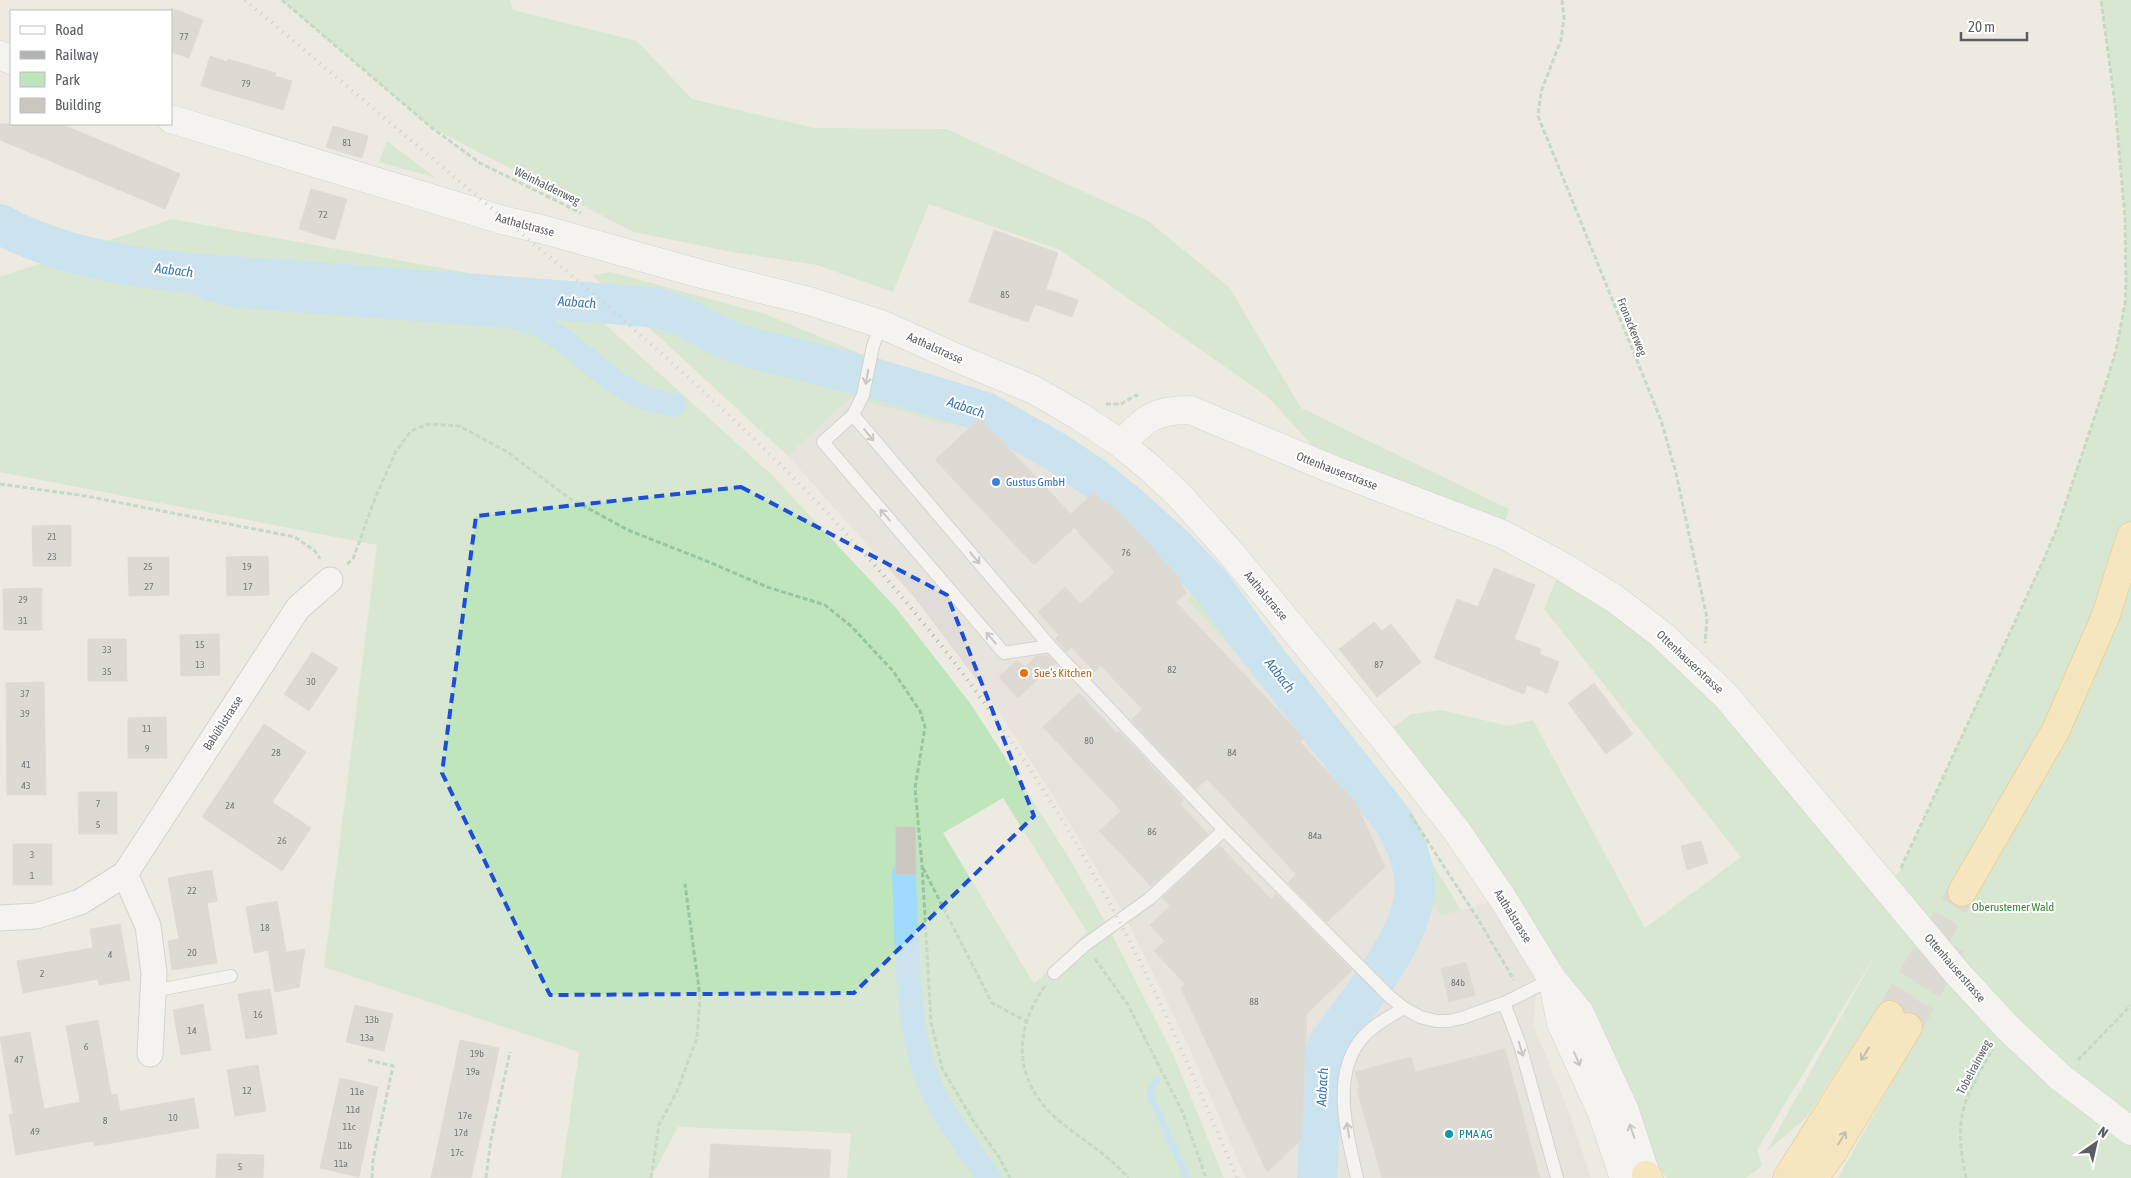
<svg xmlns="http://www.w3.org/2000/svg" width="2131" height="1178" font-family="'Asap Condensed',sans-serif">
<rect width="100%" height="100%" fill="#edeae1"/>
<path fill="#e0ddd9" d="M851 397 949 425 984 412 1108 494 1198 590 1187 600 1365 795 1441 915 1503 899 1540 959 1533 1024 1571 1118 1591 1178H1246L1189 1047 1125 916 1052 794 985 691 914 597 788 456Z"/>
<path fill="#bfe5bc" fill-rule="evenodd" d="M282 0H510L513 10 637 41 692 99 814 128 946 129 1148 221 1229 287 1301 408 1509 509 1502 534 1334 470 1269 398 1060 250 929 204 893 292 817 265 727 251 634 232 432 128Z
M2101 0H2131V1178H1838L1924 1025 1882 1001 1807 1117 1766 1152 1877 952 1757 1150 1762 1166 1746 1178H1667L1653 1159 1540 959 1382 736 1411 714 1441 710 1509 726 1533 720 1645 928 1741 857 1544 609 1562 566 1662 635 1884 886 1900 871 2044 559 2058 526 2108 377 2116 350 2125 304 2126 281 2125 218 2115 104Z
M387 141 436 178 379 162Z
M172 219 568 291 771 474 897 609 970 703 1003 754 1069 858 1109 929 1173 1054 1224 1178H847L851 1133 678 1127 651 1178H561L579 1052 324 967 377 545 0 472V277ZM1003 798 1087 932 1034 984 943 833ZM896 827H915L916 874 896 873Z
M611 272 765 314 883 363 941 381 997 402 1022 415 1103 466 1164 520 1223 580 1407 822 1461 910 1441 916 1365 795 1187 600 1198 589 1108 494 984 412 949 425 851 397 788 456 592 275Z"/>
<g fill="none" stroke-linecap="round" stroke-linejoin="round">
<path stroke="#9fdbff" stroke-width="7" d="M1330 1021 1340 1028
M1157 1080 1151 1088 1150 1094 1187 1178"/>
<path stroke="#9fdbff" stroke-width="24" d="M167 270 212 290 236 296 510 316C516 318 523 319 529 321 563 332 597 374 630 391 644 399 659 402 674 405
M904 874C908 945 903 1043 940 1105 954 1131 973 1154 989 1178"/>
<path stroke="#9fdbff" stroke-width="40" d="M0 224C89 274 213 274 314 282 428 291 542 298 657 308L679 315 723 338 751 348 877 379 985 412 1058 453 1100 482 1135 511 1175 547 1211 585 1262 654 1395 823C1406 843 1415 865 1415 888 1413 938 1358 1003 1329 1043L1324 1053 1317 1178"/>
</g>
<path fill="#cac6c0" stroke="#d2cbbf" d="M171 8 203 20 189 58 171 52Z
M210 56 227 62 228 59 276 73 275 76 292 81 283 110 201 86Z
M0 124H61L180 174 165 209 0 140Z
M333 126 368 136 362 158 326 147Z
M311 189 347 199 335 240 299 229Z
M994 230 1058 253 1046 289 1078 300 1072 317 1035 304 1028 322 969 302Z
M980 418 1071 514 1093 493 1118 511 1178 576 1186 593 1176 602 1304 738 1300 742 1355 801 1385 867 1327 922 1288 883 1296 874 1207 779 1196 789 1131 720 1142 709 1101 666 1095 672 1071 647 1067 652 1055 639 1059 635 1038 612 1065 587 1081 604 1115 572 1074 528 1034 565 935 460Z
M71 525V566H33L32 526Z
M268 556 269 595 227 596 226 557Z
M128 557H169V595L129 596Z
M1494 568 1535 585 1514 639 1541 649 1539 654 1559 662 1547 693 1527 685 1524 694 1434 658 1457 599 1478 607Z
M42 588V630H4L3 589Z
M1374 622 1382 631 1391 624 1421 662 1377 697 1339 649Z
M219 634 220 675 181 676 180 635Z
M88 639H126L127 681H88Z
M312 652 338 668 309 711 284 694Z
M1047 655 1055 663 1018 698 999 677 1017 660 1025 667 1036 656Z
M44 682 46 795H7L6 683Z
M1594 683 1633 734 1606 754 1568 703Z
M1079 693 1117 733 1119 731 1184 800 1180 804 1208 834 1151 886 1099 831 1121 811 1043 727Z
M166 717 167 758H128V718Z
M264 724 306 752 272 802 311 828 282 871 202 817Z
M78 792H117V834H79Z
M896 827H915L916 874H896Z
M1701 841 1708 863 1687 870 1681 846Z
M13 844H52V885H13Z
M1219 845 1271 899 1276 894 1352 970 1307 1014 1301 1140 1267 1172 1181 988 1185 984 1154 951 1165 941 1150 925 1170 906 1162 898Z
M212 870 217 901 207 903 217 963 172 970 168 941 179 939 168 878Z
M277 901 286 952 305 949 299 987 275 992 268 950 254 953 246 907Z
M120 924 130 980 99 985 98 979 23 993 17 961 93 948 90 929Z
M1466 962 1475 995 1449 1002 1441 969Z
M270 989 277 1034 246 1039 238 994Z
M203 1004 211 1050 181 1055 173 1010Z
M355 1005 393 1014 384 1051 346 1042Z
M98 1020 111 1095 117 1094 120 1111 194 1098 199 1128 94 1146 93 1141 16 1155 9 1114H13L0 1037 30 1032 44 1109 80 1102 66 1026Z
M460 1040 499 1048 486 1111 471 1178H431Z
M1505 1049 1540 1178H1382L1357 1089 1360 1088 1355 1072 1411 1057 1415 1072Z
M258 1065 266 1111 235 1116 227 1070Z
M340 1078 378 1087 359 1177 320 1168Z
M711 1144 831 1150 829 1178H709Z
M217 1154 264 1155 263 1178H216Z"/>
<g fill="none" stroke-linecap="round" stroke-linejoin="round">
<path stroke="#c8c7c1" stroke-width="28" stroke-dasharray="28 14" stroke-linecap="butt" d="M1890 1015 1962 892
M1908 1027 1952 945"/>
<g stroke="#b4b8bc" stroke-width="14">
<path id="service" d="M853 415 863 395 873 346 881 324
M1050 646 1004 653 823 442 853 415 1050 646 1224 830 1390 997 1404 1008 1420 1017 1436 1021H1448L1462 1018 1504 1003 1552 979
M1054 973 1085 945 1149 899 1224 830
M153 991 231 976
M1504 1003 1520 1045 1557 1178
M1357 1178C1347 1134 1330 1074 1363 1037 1374 1024 1390 1017 1404 1008"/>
</g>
<g stroke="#b4b8bc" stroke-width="27">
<path id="minor" d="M125 874 148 926 154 973 150 1054
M0 918 36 916 80 902 125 874 298 608 330 580"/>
</g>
<g stroke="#b4b8bc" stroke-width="29">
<path id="tertiary" d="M1121 444C1145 419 1153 410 1190 410L1334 470 1502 534 1562 566 1615 599 1662 635 1726 696 1958 974 2006 1026 2060 1077 2131 1131"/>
</g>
<g stroke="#b5b9be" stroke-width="29">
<path id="secondary" d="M0 55 11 60
M171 119 506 221 545 230 701 274 809 301 881 324 957 358 1034 390 1079 416 1121 444 1150 468 1179 495 1230 552 1382 736 1456 830 1503 899 1552 979 1580 1013 1625 1111 1647 1178
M1553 983 1561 1023 1602 1113 1624 1178"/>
</g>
<g stroke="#ee9500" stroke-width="29">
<path id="trunk" d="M1962 892 2056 730 2106 615 2131 536
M1646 1175 1649 1178
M1787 1178 1890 1015
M1814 1178 1831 1155 1908 1027"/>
</g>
<path stroke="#95c6a1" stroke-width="3" stroke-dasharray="5 2.5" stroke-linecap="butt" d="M282 0 432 128 480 163 581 213
M1562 0 1564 18 1561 40 1541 92 1538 116 1661 420 1676 473 1707 618 1705 643
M1106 404H1121L1136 395 1139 398
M0 484 86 496 295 537 315 551 320 559
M347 564 353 559 374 501 396 451 411 431 429 424 459 426 506 451 569 498 628 530 709 562 767 587 825 605 851 626 893 671 920 711 925 727 915 788 922 865 931 1022 942 1068 974 1122 999 1157 1010 1178
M1410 814 1478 919 1514 980
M923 868 992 1003 1026 1021
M1901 868 2044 559 2058 526 2108 377 2116 350 2125 304 2126 281 2125 218 2115 104 2101 0
M1095 959 1128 1005 1183 1113 1206 1178
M1045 986C1010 1035 1015 1086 1063 1124 1085 1142 1110 1156 1128 1178
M368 1060 393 1066 373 1160 372 1178
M2078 1060 2131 1005
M486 1178 491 1139 510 1052
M651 1178 659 1125 677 1091 697 1038 700 997 685 884
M1966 1178C1953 1115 1963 1102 1993 1048"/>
<use href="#service" stroke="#fff" stroke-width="12"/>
<use href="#minor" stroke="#fff" stroke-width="25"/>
<use href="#tertiary" stroke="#fff" stroke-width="28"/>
<use href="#secondary" stroke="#fff" stroke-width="28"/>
<use href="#trunk" stroke="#ffe295" stroke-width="28"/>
<path stroke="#b2b3b3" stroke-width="4" stroke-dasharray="1 6" stroke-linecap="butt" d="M245 0C333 74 421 149 509 223 650 341 789 460 906 602 988 700 1060 808 1119 921 1163 1004 1200 1091 1237 1178"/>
</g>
<defs><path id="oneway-shaft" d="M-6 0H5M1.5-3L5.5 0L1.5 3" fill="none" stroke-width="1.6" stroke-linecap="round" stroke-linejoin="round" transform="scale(1.25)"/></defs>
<g stroke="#9c9ea1">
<use href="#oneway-shaft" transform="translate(867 377) rotate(100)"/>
<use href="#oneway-shaft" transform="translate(869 435) rotate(50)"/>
<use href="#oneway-shaft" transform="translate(885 515) rotate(-131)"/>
<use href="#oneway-shaft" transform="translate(975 558) rotate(50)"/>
<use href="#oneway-shaft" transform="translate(991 638) rotate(-131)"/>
<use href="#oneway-shaft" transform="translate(1521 1049) rotate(73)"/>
<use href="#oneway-shaft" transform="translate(1577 1059) rotate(66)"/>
<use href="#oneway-shaft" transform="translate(1348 1130) rotate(-100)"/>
<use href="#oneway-shaft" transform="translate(1632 1131) rotate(-109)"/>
</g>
<g stroke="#948c74">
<use href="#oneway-shaft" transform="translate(1865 1054) rotate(122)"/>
<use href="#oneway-shaft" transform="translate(1842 1138) rotate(-59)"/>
</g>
<path d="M0 0H2131V1178H0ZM741 487 947 595 1034 816 854 993 550 995 442 773 476 516Z" fill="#edeae1" fill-opacity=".55" fill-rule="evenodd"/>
<path fill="none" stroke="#1d4ed8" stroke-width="4" stroke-dasharray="10 6" stroke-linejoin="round" d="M741 487 947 595 1034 816 854 993 550 995 442 773 476 516Z"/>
<circle fill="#3f7fe0" stroke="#fff" stroke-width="2" cx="996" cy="482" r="5"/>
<circle fill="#e8710a" stroke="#fff" stroke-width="2" cx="1024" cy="673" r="5"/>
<circle fill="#0f9aa8" stroke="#fff" stroke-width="2" cx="1449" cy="1134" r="5"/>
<g text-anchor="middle" stroke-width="4" stroke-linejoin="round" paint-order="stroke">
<g font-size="10" fill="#76787a">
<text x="184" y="40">77</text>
<text x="246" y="87">79</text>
<text x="347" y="146">81</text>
<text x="323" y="218">72</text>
<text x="1005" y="298">85</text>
<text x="52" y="540">21</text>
<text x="1126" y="556">76</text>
<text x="52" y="560">23</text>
<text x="148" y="570">25</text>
<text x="247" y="570">19</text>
<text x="149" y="590">27</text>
<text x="248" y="590">17</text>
<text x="23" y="603">29</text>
<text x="23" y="624">31</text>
<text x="200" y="648">15</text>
<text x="107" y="653">33</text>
<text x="200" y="668">13</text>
<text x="1379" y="668">87</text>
<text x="1172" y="673">82</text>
<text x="107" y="675">35</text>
<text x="311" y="685">30</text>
<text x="25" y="697">37</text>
<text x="25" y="717">39</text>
<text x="147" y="732">11</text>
<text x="1089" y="744">80</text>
<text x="147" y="752">9</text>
<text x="276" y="756">28</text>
<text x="1232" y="756">84</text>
<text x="26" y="768">41</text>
<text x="26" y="789">43</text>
<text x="98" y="807">7</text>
<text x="230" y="809">24</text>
<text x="98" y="828">5</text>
<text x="1152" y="835">86</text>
<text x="1315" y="839">84a</text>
<text x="282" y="844">26</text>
<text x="32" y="858">3</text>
<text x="32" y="879">1</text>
<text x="192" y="894">22</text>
<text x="265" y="931">18</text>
<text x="192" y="956">20</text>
<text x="110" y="958">4</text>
<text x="42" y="977">2</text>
<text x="1458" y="986">84b</text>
<text x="1254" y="1005">88</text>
<text x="258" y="1018">16</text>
<text x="372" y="1023">13b</text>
<text x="192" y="1034">14</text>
<text x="367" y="1041">13a</text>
<text x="86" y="1050">6</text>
<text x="477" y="1057">19b</text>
<text x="19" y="1063">47</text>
<text x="473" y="1075">19a</text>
<text x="247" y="1094">12</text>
<text x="357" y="1095">11e</text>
<text x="353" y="1113">11d</text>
<text x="465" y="1119">17e</text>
<text x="173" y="1121">10</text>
<text x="105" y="1124">8</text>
<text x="349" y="1130">11c</text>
<text x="35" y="1135">49</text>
<text x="461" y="1136">17d</text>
<text x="345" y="1149">11b</text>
<text x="457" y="1156">17c</text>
<text x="341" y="1167">11a</text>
<text x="240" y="1170">5</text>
</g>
<g font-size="12" fill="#5a5e62" stroke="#fff">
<text transform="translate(547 186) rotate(26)" y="4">Weinhaldenweg</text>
<text transform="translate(525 225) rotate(15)" y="4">Aathalstrasse</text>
<text transform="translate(1632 327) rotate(68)" y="4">Fronackerweg</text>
<text transform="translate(935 348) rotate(24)" y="4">Aathalstrasse</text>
<text transform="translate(1337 471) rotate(21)" y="4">Ottenhauserstrasse</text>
<text transform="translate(1266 596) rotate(50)" y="4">Aathalstrasse</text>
<text transform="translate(1690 662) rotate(43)" y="4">Ottenhauserstrasse</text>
<text transform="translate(223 723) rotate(-57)" y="4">Babühlstrasse</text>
<text transform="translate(1513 916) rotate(58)" y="4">Aathalstrasse</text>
<text transform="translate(1955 968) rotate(49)" y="4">Ottenhauserstrasse</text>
<text transform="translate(1974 1067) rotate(-62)" y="4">Tobelrainweg</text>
</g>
<g font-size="12" fill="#366cbe" stroke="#fff" text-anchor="start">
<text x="1006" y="486">Gustus GmbH</text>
</g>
<g font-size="12" fill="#c56008" stroke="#fff" text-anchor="start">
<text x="1034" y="677">Sue‘s Kitchen</text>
</g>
<g font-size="12" fill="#358734" stroke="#fff">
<text x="2013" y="911">Oberustemer Wald</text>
</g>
<g font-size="12" fill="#0d838f" stroke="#fff" text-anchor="start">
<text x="1459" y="1138">PMA AG</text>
</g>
<g font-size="14" font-style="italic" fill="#3976a9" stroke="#fff">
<text transform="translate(174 270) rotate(7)" y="5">Aabach</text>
<text transform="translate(577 302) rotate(4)" y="5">Aabach</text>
<text transform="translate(966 407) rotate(19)" y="5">Aabach</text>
<text transform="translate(1280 675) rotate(52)" y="5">Aabach</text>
<text transform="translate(1322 1087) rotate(-87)" y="5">Aabach</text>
</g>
</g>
<rect x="10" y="10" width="162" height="115" fill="#ffffff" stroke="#bdbfc0"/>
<rect x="20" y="26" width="25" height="8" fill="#ffffff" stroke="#bdbfc0"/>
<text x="55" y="35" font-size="15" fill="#5a5e62">Road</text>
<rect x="20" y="51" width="25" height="8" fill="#b2b3b3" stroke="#bdbfc0"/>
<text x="55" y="60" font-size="15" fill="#5a5e62">Railway</text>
<rect x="20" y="72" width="25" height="15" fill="#bfe5bc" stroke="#bdbfc0"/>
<text x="55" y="85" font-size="15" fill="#5a5e62">Park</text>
<rect x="20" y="98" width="25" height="15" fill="#cac6c0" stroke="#bdbfc0"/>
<text x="55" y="110" font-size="15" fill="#5a5e62">Building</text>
<g transform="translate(2096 1143) rotate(34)" stroke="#ffffff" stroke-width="4" paint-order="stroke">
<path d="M0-4L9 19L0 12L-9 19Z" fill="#5a5e62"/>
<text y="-8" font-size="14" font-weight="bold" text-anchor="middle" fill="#5a5e62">N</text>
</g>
<path d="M1961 32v8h66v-8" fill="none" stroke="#5a5e62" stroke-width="2.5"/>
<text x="1968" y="32" font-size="15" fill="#5a5e62" stroke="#ffffff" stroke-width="4" paint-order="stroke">20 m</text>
</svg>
